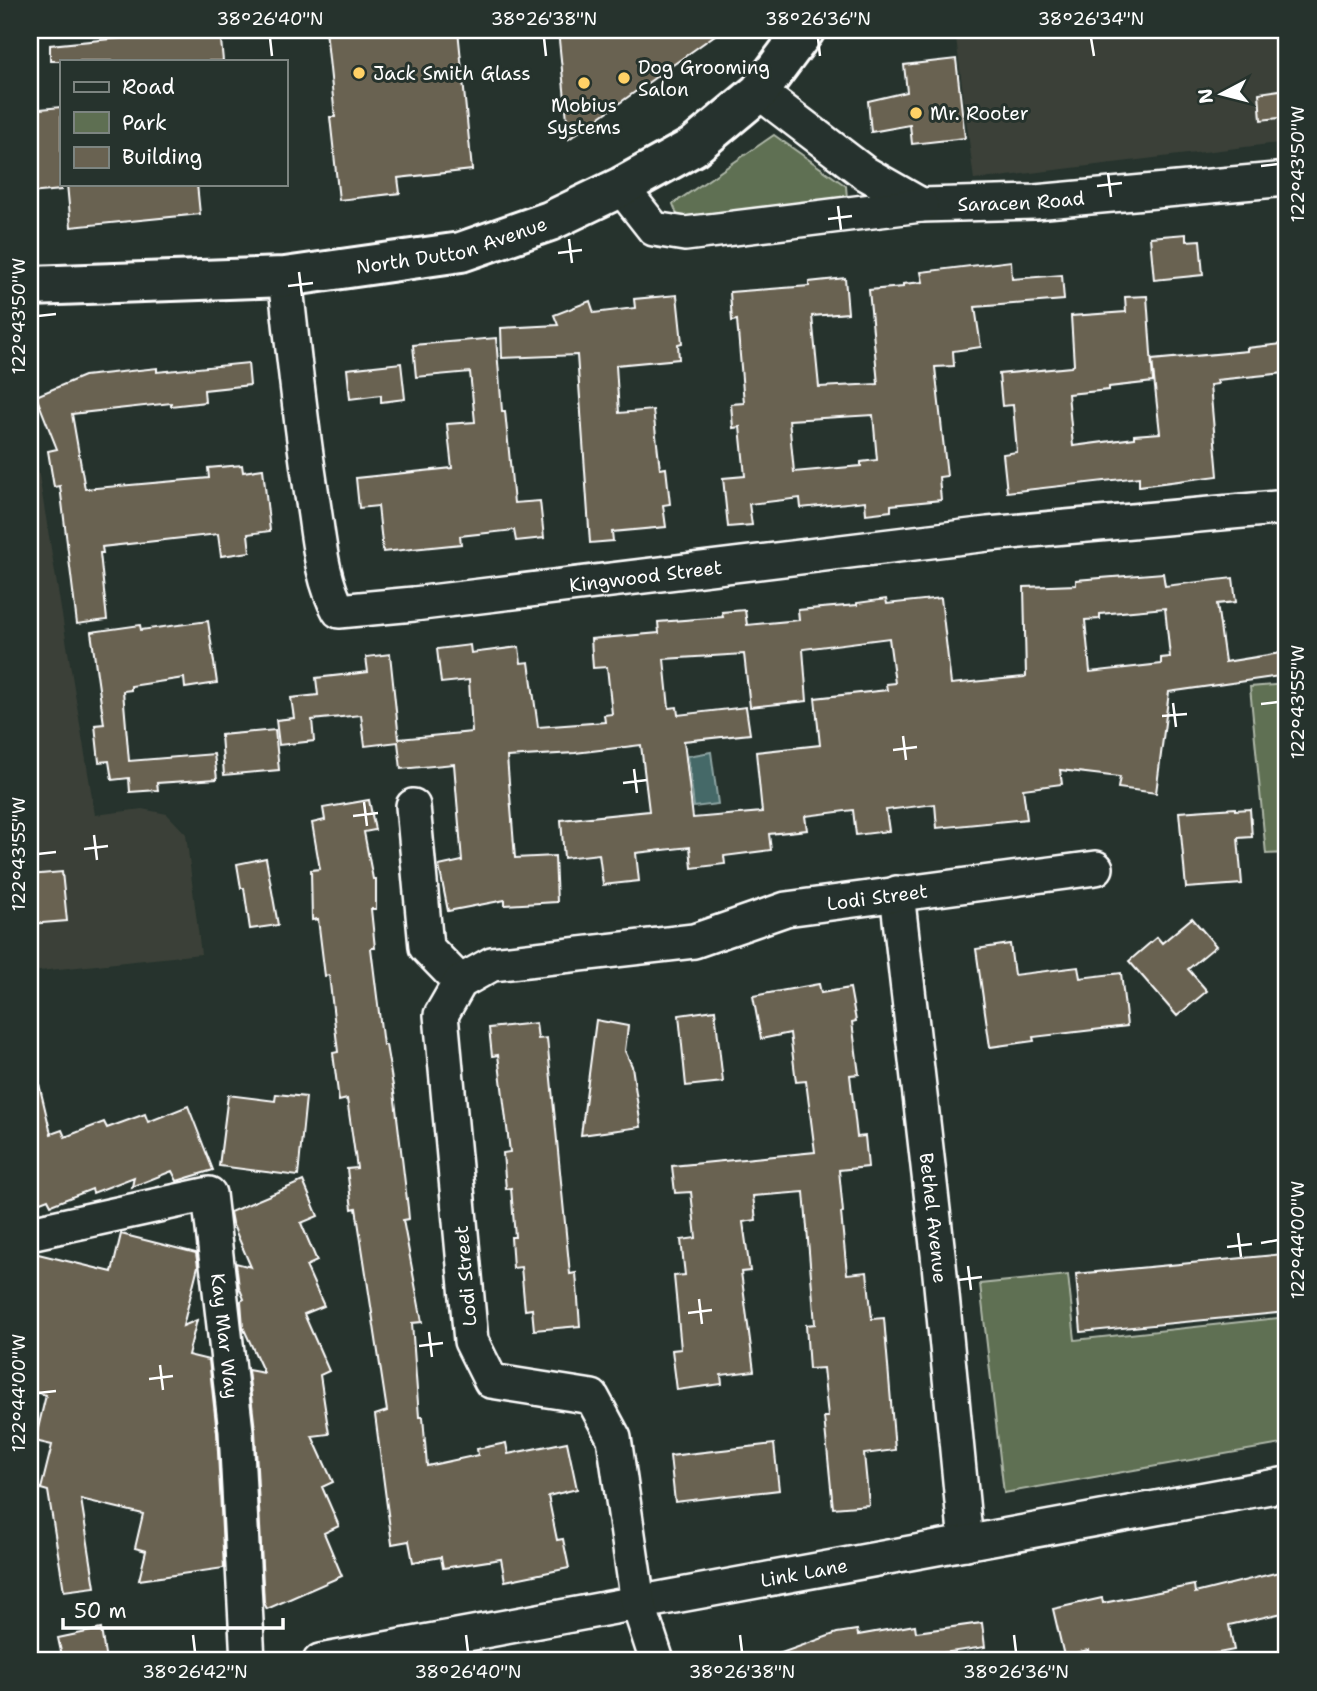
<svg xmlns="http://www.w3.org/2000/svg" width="1317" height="1691" font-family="'Shantell Sans',sans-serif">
<rect width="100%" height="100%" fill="#26332d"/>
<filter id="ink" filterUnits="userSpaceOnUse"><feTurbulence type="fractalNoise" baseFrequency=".0143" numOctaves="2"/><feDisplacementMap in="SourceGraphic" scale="14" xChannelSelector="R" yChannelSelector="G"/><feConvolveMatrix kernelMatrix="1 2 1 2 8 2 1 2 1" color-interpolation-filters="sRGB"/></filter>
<g filter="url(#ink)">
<path fill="#3a4138" d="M955 30H1287V142L974 180Z
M30 421 95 815 142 809 167 814 186 834 201 954 30 972Z"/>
<path fill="#5e6f52" stroke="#aeb7a8" stroke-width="2" d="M774 135 846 186 847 198 678 217 673 204Z
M1287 684V853L1266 854 1250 687Z
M1068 1275 1075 1340 1287 1317V1443L1004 1493 980 1284Z"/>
<path fill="#446967" stroke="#8fa5a4" stroke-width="2" d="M711 752 718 804 694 807 688 756Z"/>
<path fill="#696251" stroke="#fff" stroke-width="2" fill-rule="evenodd" d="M202 30H220L223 61H50V45Z
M326 30H458L472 170 398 178 400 193 339 200 330 117H335Z
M558 30H722L569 139Z
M956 59 965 138 912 144 910 125 871 132 868 101 907 92 904 65Z
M1287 89V117L1261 120 1259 93Z
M61 107V190L30 193V110Z
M67 184H197L200 214 71 227Z
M1186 234V241L1200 240 1203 275 1154 280 1150 237Z
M1011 261 1012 279 1062 275 1064 300 975 307 981 347 953 351 954 366 935 367 947 476 939 477 941 500 891 505V511L866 514 865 501 801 508 800 498 749 504 752 525 728 527 723 478 745 476 740 427 733 428 731 404 744 403 737 320 732 321 730 292 809 286V282L845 278 848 313 812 316 819 387 878 384 869 290 903 287V284L923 282 921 272ZM873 415 877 460 861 462V466L794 472 789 420Z
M677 295 682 343 678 344 679 359 616 365 619 413 653 410 660 469 666 468 670 504 663 505 666 527 612 532 613 541 590 543 577 355 502 358 501 328 558 325 554 315 590 301 594 313 635 308 634 299Z
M1147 296 1153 382 1109 387V390L1068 394 1073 446 1134 438V435L1160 433 1152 360 1247 351V348L1282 344 1285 373 1217 380 1218 384 1210 385 1218 476 1139 486V477L1007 492 1003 454 1017 452 1013 405 1002 406 999 374 1071 367 1074 365 1071 316 1126 312 1125 297Z
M496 338 502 411H505L514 503 540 501 544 538 516 541 514 530 460 536 461 544 383 552 378 506 359 508 356 478 452 468 447 424 475 422 470 372 416 377 413 345Z
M248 363 250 385 204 390 205 402 171 406V403L72 414 85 489 209 478 208 468 242 465 243 472 263 469 270 531 248 534 250 552 221 556 218 534 102 547 103 553H100L107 620 77 624 60 486 54 487 48 451 57 449 36 396 84 376 157 368V372Z
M401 363 405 399 381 402V395L350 399 347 369Z
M1163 573 1165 586 1233 578 1236 602 1217 604 1225 662 1287 652V675L1169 692 1156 793 1118 788 1120 777 1060 770 1062 784 1023 789 1027 819 937 828 935 804 886 810 889 831 856 835 853 810 805 816 807 830 769 834 771 850 724 856 725 864 692 868 690 847 636 853 639 881 603 885 599 854 564 858 561 820 649 811 641 745 575 753 507 757 515 858 555 856 557 902 505 905V900L448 911 439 866 462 861 454 764 401 769 398 742 365 746 361 715 312 720 314 741 279 745 276 720 294 718 291 698 318 695 316 678 368 672 366 657 390 654 399 739 472 732 469 680 441 683 437 649 470 645 471 653 519 647 521 663 529 662 538 727 605 722 604 715 612 714 607 667 593 668 591 639 659 633 658 622 723 617 722 612 745 610 747 625 799 620 798 610 857 605V603L886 599 887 604 941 598 951 684 1024 677 1026 676 1024 587 1076 585V580ZM1165 608 1170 657 1161 658V664L1090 672 1085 620 1100 619V614ZM889 638 895 683 886 684 887 690 815 698 820 745 756 752 762 812 693 818 684 741 750 734 746 707 678 715 677 707 669 708 664 659 744 654 750 707 807 701 803 649Z
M208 621 217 683 185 688 184 678 131 686V690L123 691 129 761 214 754 217 779 157 783 158 790 130 792 129 778 112 780 109 761 99 762 95 725 104 724 91 632 140 625 141 630Z
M275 730 279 770 224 775 221 735Z
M369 800 375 830 364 832 373 879H376V909H371L375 948H371L383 1045H386L394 1092 408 1208 409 1219 403 1220 422 1322 412 1323 419 1417H423L427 1466 478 1455 477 1449 506 1443 508 1454 567 1442 577 1489 548 1496 557 1540 563 1539 569 1568 505 1581 501 1559 443 1568 441 1557 413 1562 409 1541 392 1544 375 1415 387 1411 356 1208 352 1209 347 1169 357 1168 347 1099 339 1101 333 1053 338 1052 329 975 325 976 318 919 312 920 311 870 320 869 312 823 325 820 323 808Z
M1235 808V810L1250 809 1252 837 1238 838 1242 884 1186 888 1179 812Z
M266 858 278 925 250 929 244 888H241L237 864Z
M62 872 67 921 30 924V875Z
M1192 918 1216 946 1188 969 1207 991 1177 1016 1129 961 1157 937 1162 943Z
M1010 944 1014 975 1078 967 1080 978 1121 973 1127 1026 1033 1037 1034 1041 990 1047 976 949Z
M819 984 821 993 850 988 856 1021 852 1022 859 1074 850 1075 857 1137 865 1136 868 1167 839 1170 843 1212 841 1213 847 1274 867 1272 872 1319 884 1318 895 1450 864 1454 869 1505 833 1508 824 1417H828L823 1368 809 1369 806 1325 815 1324 804 1192 753 1196 756 1220 743 1222 750 1271 741 1272 754 1371 721 1375 722 1384 677 1390 672 1350 681 1349 674 1276 685 1275 681 1240 696 1238 691 1192 675 1193 672 1166 815 1152 806 1081 796 1082 790 1033 761 1039 753 996Z
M715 1010 723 1082 686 1086 679 1015Z
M596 1020 628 1026 625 1051 632 1066 641 1127 581 1135Z
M536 1023 538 1039 547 1038 570 1274 576 1273 580 1326 534 1330 532 1309 525 1310 521 1267 513 1268 511 1237H515L511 1188 506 1189 503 1153 510 1152 498 1055 492 1056 489 1028Z
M39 1084 51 1134 62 1130 65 1137 104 1122 107 1128 145 1114 148 1122 188 1106 213 1170 177 1181 172 1171 132 1187 134 1177 93 1193 92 1189 51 1205 48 1199 30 1206V1085Z
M276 1094 306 1097 298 1176 219 1166 228 1095 275 1101Z
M303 1181 318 1216 301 1223 317 1261 306 1266 324 1306 304 1314 329 1371 320 1375 329 1434 312 1436 333 1482 322 1487 339 1526 324 1533 342 1576 267 1609 264 1603 255 1430 248 1370 264 1373 243 1327 241 1301 244 1299 239 1287 236 1263 251 1267 232 1223 230 1212Z
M121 1234 196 1253 198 1266 183 1326 197 1320 188 1355 209 1360 217 1433 224 1568 139 1580 146 1551 135 1548 143 1514 81 1499 95 1587 64 1591 48 1491 41 1489 52 1445 35 1441 46 1395 30 1391V1359L34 1339 30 1338V1252L112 1272Z
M1284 1254 1287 1312 1081 1332 1076 1274Z
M774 1444 779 1490 675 1502 670 1456Z
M1287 1570V1612L1229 1625 1234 1650 1177 1661H1091L1088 1650 1064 1656 1053 1609 1102 1598 1103 1603 1194 1585 1195 1593Z
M982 1623 985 1647 921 1656 922 1661H768L767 1658 837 1633 857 1630 858 1635 915 1625 916 1632Z
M101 1629 106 1661H63L58 1638Z"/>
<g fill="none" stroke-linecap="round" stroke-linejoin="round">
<g stroke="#fff" stroke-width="38">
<g id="minor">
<path id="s1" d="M759 92 865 173 921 205 1035 202 1287 179"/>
<path d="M621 187 654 229 685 234 921 205"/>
<path id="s2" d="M285 277C293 352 301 427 313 502 319 539 321 578 339 611L414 604 988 534 1287 507"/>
<path d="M413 806 426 947 460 982"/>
<path id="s3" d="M897 893 938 1254 966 1543"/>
<path id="s4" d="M30 1233 209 1194 236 1431 248 1661"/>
<path id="s5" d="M320 1661 1287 1484"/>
<path id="s6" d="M657 1661 638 1603 614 1438 592 1397 491 1381 471 1341 441 1015 460 982 492 964 694 941 786 909 1096 868"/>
</g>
</g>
<g stroke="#fff" stroke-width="44">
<g id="secondary">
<path id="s7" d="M30 286 285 277 461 252 550 221 621 187 693 147 759 92 805 30"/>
</g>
</g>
<use href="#minor" stroke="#26332d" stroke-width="33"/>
<use href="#secondary" stroke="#26332d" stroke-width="38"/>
</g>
</g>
<path fill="none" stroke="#fff" stroke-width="2.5" d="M270 38 272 56M544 38 546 56M818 38 820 56M1091 38 1094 56M1261 166 1278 164M1108 173 1111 197M1097 186 1122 183M838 206 841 230M828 219 852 216M569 239 572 263M558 253 582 250M299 272 302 296M288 286 313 283M38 316 56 314M1173 703 1176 727M1261 704 1278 702M1162 716 1187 714M903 736 906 760M893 750 917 747M634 769 637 793M623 783 647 780M364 802 367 826M353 816 378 813M94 835 97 860M84 849 108 846M38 854 56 852M1238 1233 1241 1257M1261 1243 1278 1240M1227 1247 1252 1244M968 1266 971 1290M958 1280 982 1277M699 1299 702 1324M688 1313 712 1310M429 1332 432 1357M419 1346 443 1343M160 1365 163 1390M149 1379 173 1376M38 1393 56 1391M193 1635 195 1652M466 1635 468 1652M740 1635 742 1652M1014 1635 1016 1652"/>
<g fill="#ffd166" stroke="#26332d" stroke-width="2.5">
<circle cx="359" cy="73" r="7"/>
<circle cx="624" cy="78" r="7"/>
<circle cx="584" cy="83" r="7"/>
<circle cx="916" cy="113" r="7"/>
</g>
<g text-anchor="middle" stroke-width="6" stroke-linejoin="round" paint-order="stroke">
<g font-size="19" fill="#fff" stroke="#26332d" text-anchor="start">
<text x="638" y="74">Dog Grooming<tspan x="638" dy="22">Salon</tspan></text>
<text x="373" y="80">Jack Smith Glass</text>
<text x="584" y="112" text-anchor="middle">Mobius<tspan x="584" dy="22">Systems</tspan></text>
<text x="930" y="120">Mr. Rooter</text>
</g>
<g font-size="19" fill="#fff" stroke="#26332d">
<text dy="7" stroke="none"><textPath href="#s1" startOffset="298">Saracen Road</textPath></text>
<text dy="7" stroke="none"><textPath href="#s7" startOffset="425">North Dutton Avenue</textPath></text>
<text dy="7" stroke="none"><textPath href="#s2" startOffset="648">Kingwood Street</textPath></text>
<text dy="7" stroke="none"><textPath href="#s6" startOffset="1216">Lodi Street</textPath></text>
<text dy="7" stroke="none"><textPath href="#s3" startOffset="327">Bethel Avenue</textPath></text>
<text transform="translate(465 1276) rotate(-95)" y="7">Lodi Street</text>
<text dy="7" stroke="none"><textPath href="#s4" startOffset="326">Kay Mar Way</textPath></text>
<text dy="7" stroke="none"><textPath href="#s5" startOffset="492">Link Lane</textPath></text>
</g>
</g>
<rect width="1317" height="1691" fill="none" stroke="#26332d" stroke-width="77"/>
<rect x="60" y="60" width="228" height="126" fill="#26332d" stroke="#7d8581" stroke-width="2"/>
<rect x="74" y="82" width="35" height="10" fill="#26332d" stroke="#7d8581" stroke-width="2"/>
<text x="122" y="94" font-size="21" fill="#ffffff">Road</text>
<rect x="74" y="112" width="35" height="21" fill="#5e6f52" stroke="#7d8581" stroke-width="2"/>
<text x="122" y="130" font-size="21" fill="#ffffff">Park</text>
<rect x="74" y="147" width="35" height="21" fill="#696251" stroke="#7d8581" stroke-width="2"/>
<text x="122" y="164" font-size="21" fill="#ffffff">Building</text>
<g transform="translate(1222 94) rotate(263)" stroke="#26332d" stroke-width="5" paint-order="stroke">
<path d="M0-5L12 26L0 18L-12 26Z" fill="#ffffff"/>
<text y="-10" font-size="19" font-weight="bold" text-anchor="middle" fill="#ffffff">N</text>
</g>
<path d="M63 1618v10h220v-10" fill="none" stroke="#ffffff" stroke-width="3.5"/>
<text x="74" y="1618" font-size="21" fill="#ffffff" stroke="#26332d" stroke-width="5" paint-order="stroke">50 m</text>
<rect x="38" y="38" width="1240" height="1614" fill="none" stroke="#fff" stroke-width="2.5"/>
<g font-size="18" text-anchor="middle" fill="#fff">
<text x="270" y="25">38°26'40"N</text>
<text x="544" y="25">38°26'38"N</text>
<text x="818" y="25">38°26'36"N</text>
<text x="1091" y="25">38°26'34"N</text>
<text transform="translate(1298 164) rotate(-90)" y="6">122°43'50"W</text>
<text transform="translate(19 316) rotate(-90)" y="6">122°43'50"W</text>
<text transform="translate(1298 702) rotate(-90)" y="6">122°43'55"W</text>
<text transform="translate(19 854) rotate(-90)" y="6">122°43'55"W</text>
<text transform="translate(1298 1240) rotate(-90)" y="6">122°44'00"W</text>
<text transform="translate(19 1393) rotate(-90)" y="6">122°44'00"W</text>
<text x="195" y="1678">38°26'42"N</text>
<text x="468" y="1678">38°26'40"N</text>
<text x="742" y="1678">38°26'38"N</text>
<text x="1016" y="1678">38°26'36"N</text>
</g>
</svg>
